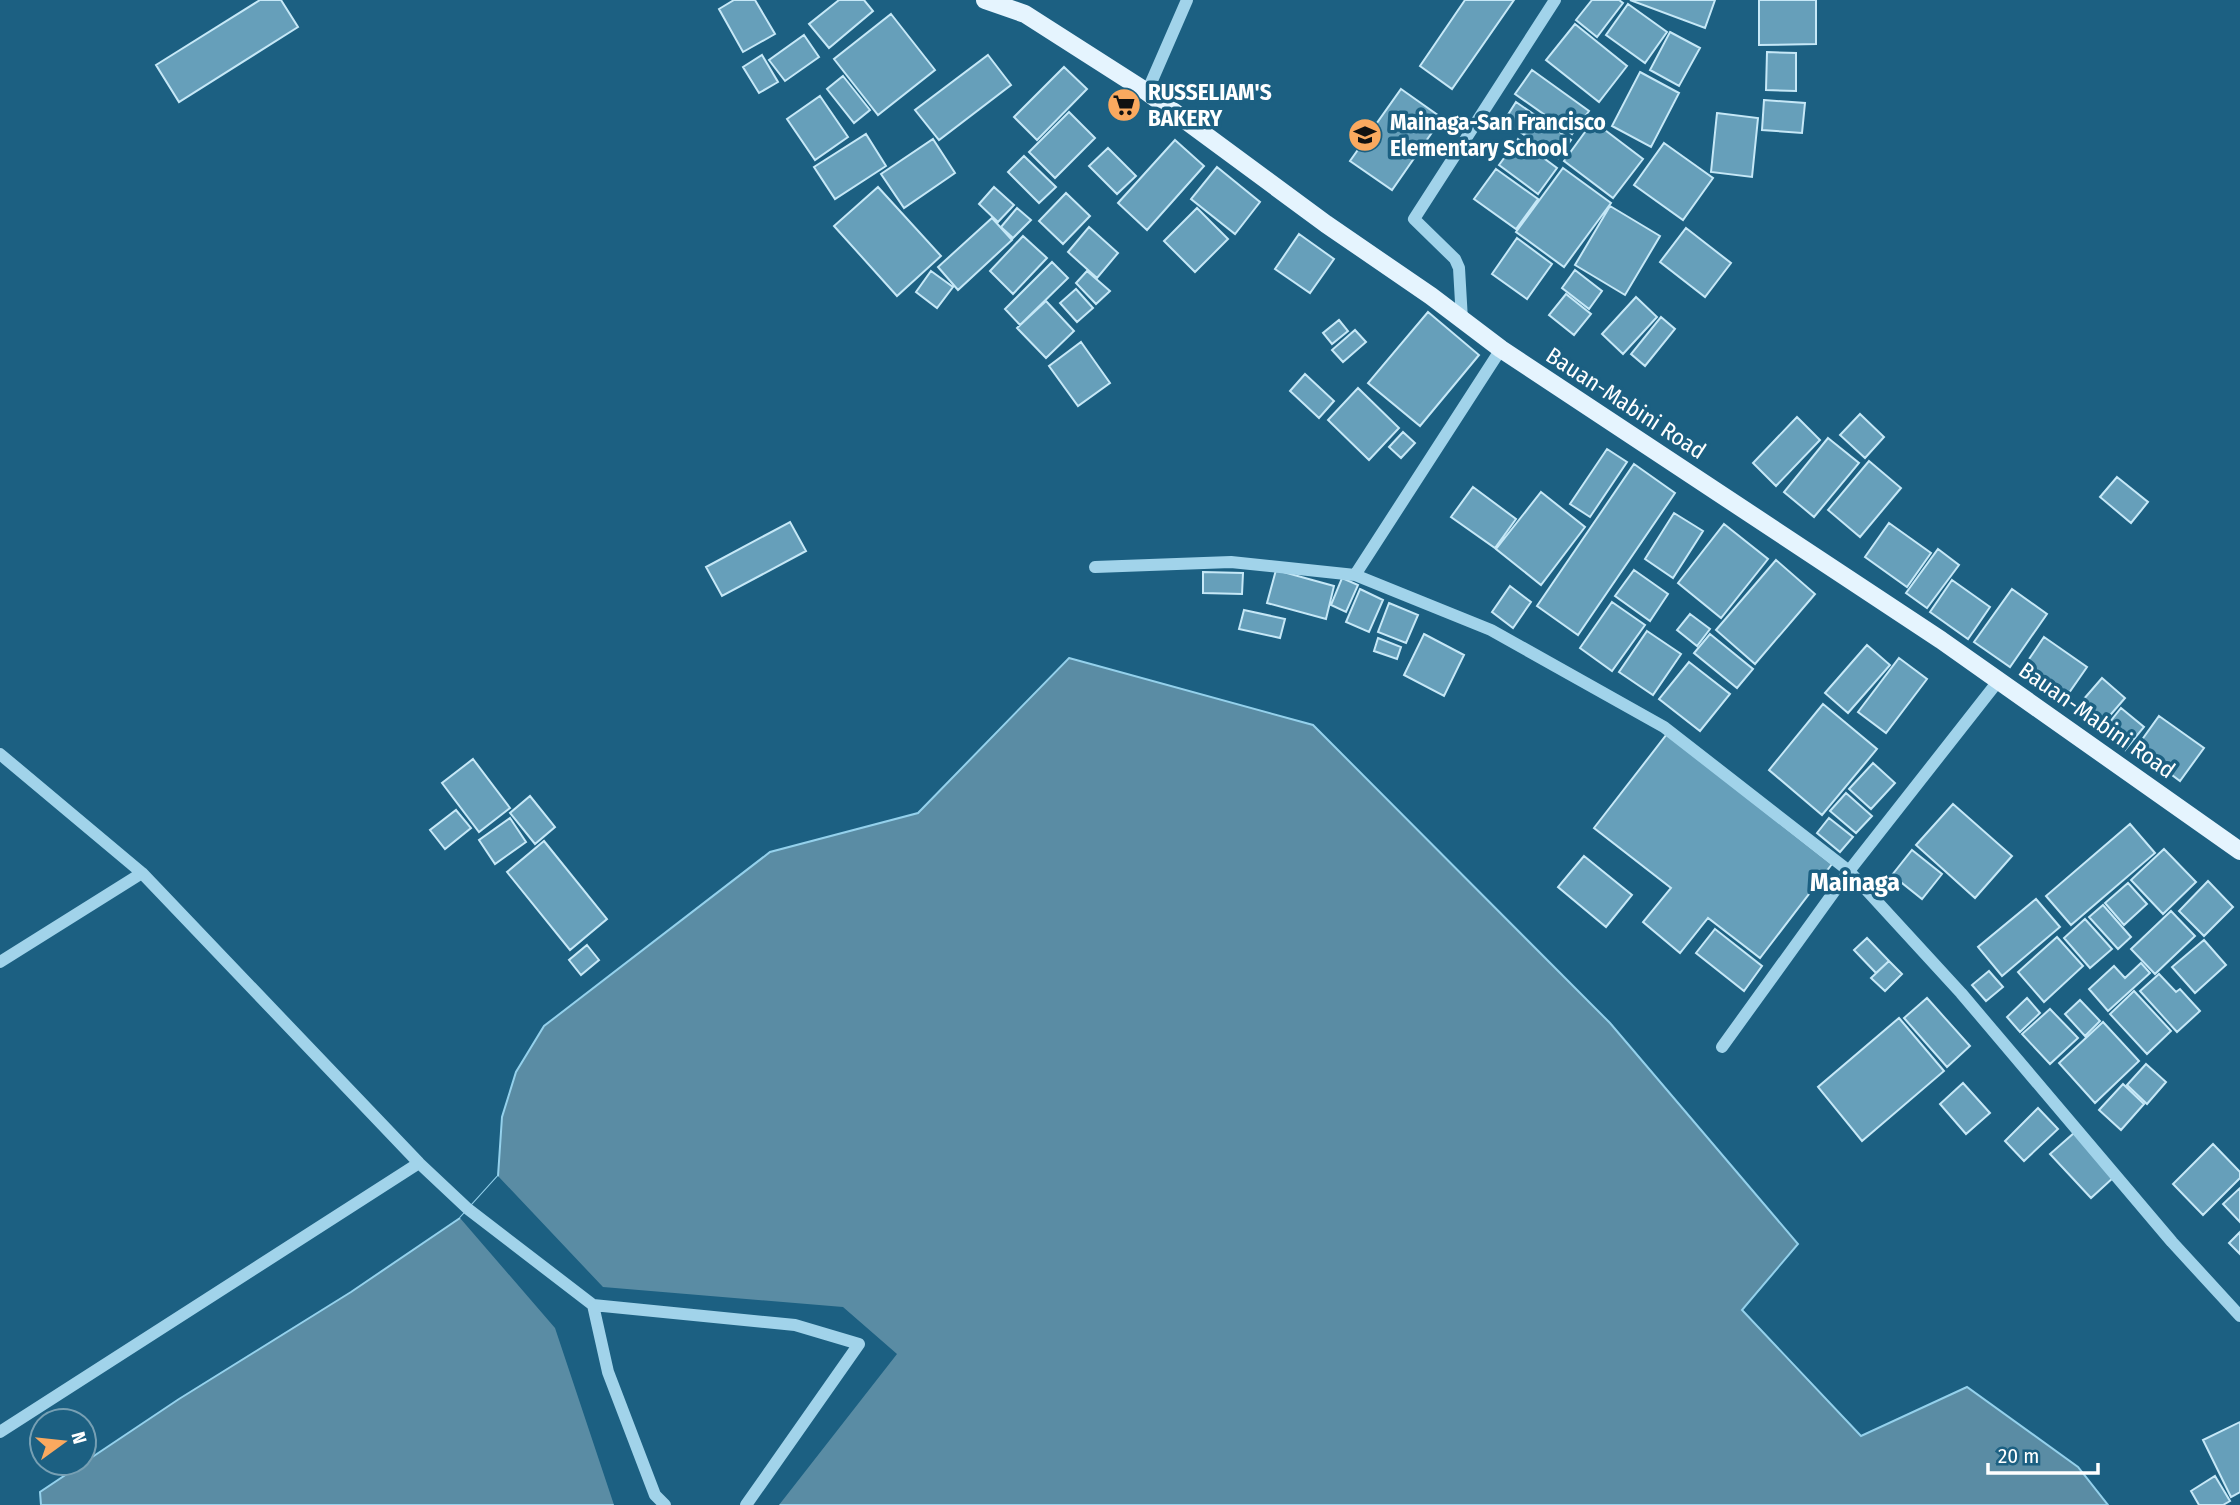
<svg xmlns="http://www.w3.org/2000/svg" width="2240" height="1505" font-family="'Fira Sans Condensed',sans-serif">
<rect width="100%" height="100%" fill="#1c6082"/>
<path fill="#5a8ca4" stroke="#94d1ec" stroke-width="2" d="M1069 658 1313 725 1610 1023 1798 1244 1742 1310 1861 1436 1967 1387 2078 1467 2108 1505H41L40 1492 179 1399 351 1292 460 1218 498 1176 502 1117 516 1072 544 1026 770 852 918 813Z"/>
<path fill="#1c6082" d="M498 1176 603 1287 843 1307 897 1354 779 1505H614L555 1328 460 1218Z"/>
<path fill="#669fba" stroke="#c6e8f7" stroke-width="2" d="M260 0H281L298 27 179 102 156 65Z
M734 0H755L775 34 743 52 719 9Z
M839 0H864L873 11 829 48 809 24Z
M1465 0H1514L1452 89 1420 66Z
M1592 0H1619L1623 3 1597 37 1576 20Z
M1630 0H1715L1705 28Z
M1759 0H1816V44L1759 45Z
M1628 4 1667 32 1645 63 1606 35Z
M891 14 935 70 878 115 834 59Z
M1575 24 1627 66 1599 102 1546 60Z
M1670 32 1700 48 1679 86 1650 70Z
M804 35 819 57 785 81 769 60Z
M1767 52 1796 53V91L1766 90Z
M762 55 778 82 759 93 743 67Z
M988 55 1011 85 939 140 915 110Z
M1064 67 1087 89 1037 140 1014 117Z
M1532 70 1589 111 1572 134 1515 94Z
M1640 72 1679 93 1651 147 1612 126Z
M843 76 870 110 854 123 827 89Z
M1401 89 1442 118 1392 190 1350 161Z
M820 96 848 137 815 160 787 119Z
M1764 100 1805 103 1802 133 1762 130Z
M1516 102 1571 140 1558 158 1504 121Z
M1069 112 1095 138 1055 178 1029 152Z
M1717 113 1758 118 1752 177 1711 172Z
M1593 121 1643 159 1613 198 1564 161Z
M866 134 886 166 835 199 814 167Z
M933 139 955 173 904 208 881 174Z
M1518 139 1557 168 1538 194 1499 165Z
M1175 140 1204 166 1147 230 1118 203Z
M1664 143 1713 178 1683 220 1634 185Z
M1108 148 1136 176 1117 194 1089 166Z
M1024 156 1056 187 1039 203 1008 172Z
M1217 167 1260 202 1235 234 1191 199Z
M1563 168 1611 203 1564 267 1516 232Z
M1496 169 1538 199 1516 229 1474 199Z
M878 187 941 256 897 296 834 226Z
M994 187 1014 205 998 222 979 204Z
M1066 193 1090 216 1063 244 1039 221Z
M1610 206 1660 236 1625 295 1575 265Z
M1017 208 1031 220 1013 238 1001 227Z
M1197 208 1228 239 1195 272 1164 241Z
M992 218 1012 240 958 290 938 267Z
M1089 227 1118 253 1097 278 1068 252Z
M1686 228 1731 263 1705 297 1660 262Z
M1299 234 1334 259 1310 293 1275 269Z
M1023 236 1047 258 1013 294 990 271Z
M1517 238 1552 264 1527 299 1492 274Z
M1052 262 1068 278 1020 325 1005 309Z
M1575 270 1602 291 1589 309 1562 288Z
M931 271 953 287 937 308 916 292Z
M1087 271 1110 291 1096 304 1076 283Z
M1076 289 1093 308 1077 322 1060 303Z
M1566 294 1591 314 1574 335 1549 315Z
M1636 297 1657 317 1623 354 1602 334Z
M1046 301 1074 331 1046 358 1017 328Z
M1428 312 1479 355 1420 426 1368 383Z
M1661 317 1675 329 1645 366 1631 354Z
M1339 320 1348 331 1332 344 1323 333Z
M1355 330 1366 342 1343 362 1332 350Z
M1081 342 1110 383 1078 406 1049 366Z
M1305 374 1334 401 1319 418 1290 391Z
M1358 388 1399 428 1369 460 1328 420Z
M1860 414 1884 437 1865 458 1840 435Z
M1797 417 1820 440 1776 486 1753 463Z
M1403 432 1415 443 1401 458 1389 447Z
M1828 438 1859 463 1814 517 1784 492Z
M1607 449 1627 462 1590 517 1570 504Z
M1869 461 1901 488 1860 537 1828 510Z
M1634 464 1675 493 1578 635 1537 606Z
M2117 477 2148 502 2131 523 2100 497Z
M1473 487 1516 519 1495 548 1451 517Z
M1541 492 1585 527 1541 585 1496 549Z
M1674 513 1703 531 1673 578 1645 559Z
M790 522 806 551 722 596 706 567Z
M1889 523 1931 553 1907 587 1865 557Z
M1724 524 1768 559 1721 618 1678 583Z
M1938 549 1959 565 1927 608 1906 593Z
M1776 560 1815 594 1755 664 1716 630Z
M1276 570 1334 586 1326 619 1267 603Z
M1634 570 1668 594 1650 621 1615 596Z
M1203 572 1243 573 1242 594 1203 593Z
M1342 578 1358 585 1346 612 1331 605Z
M1952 580 1990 607 1968 639 1930 612Z
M1510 586 1531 602 1513 628 1492 612Z
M1360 589 1383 600 1369 632 1346 622Z
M2012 589 2047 614 2010 667 1974 642Z
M1612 602 1645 625 1612 671 1580 648Z
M1389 603 1418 615 1406 643 1378 632Z
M1244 610 1285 619 1280 638 1239 629Z
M1690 614 1710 629 1697 646 1677 630Z
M1647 631 1681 654 1653 695 1619 672Z
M1424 634 1464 655 1444 696 1404 675Z
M1710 634 1753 669 1737 688 1694 653Z
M2044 637 2087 667 2064 700 2021 671Z
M1378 638 1401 647 1397 659 1374 651Z
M1867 645 1890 665 1848 713 1825 693Z
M1899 658 1927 679 1886 733 1858 712Z
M1689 662 1730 694 1700 731 1659 699Z
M2102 678 2125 698 2106 720 2083 700Z
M1823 704 1877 749 1822 815 1769 770Z
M2121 708 2144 727 2125 750 2102 732Z
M2159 716 2204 748 2180 781 2136 748Z
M1667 734 1832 864 1760 958 1708 918 1680 953 1643 922 1671 888 1594 828Z
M473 759 510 808 479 832 442 783Z
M1873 763 1895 783 1871 809 1849 789Z
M1846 793 1872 816 1856 833 1830 811Z
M530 796 555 827 535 844 510 813Z
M1953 804 2012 856 1975 898 1916 845Z
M456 810 471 828 445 849 430 830Z
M510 818 526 842 495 864 479 840Z
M1829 818 1853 837 1840 852 1817 833Z
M2130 824 2155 853 2071 925 2046 896Z
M544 841 607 919 570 950 507 872Z
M2164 849 2196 882 2163 914 2131 880Z
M1912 850 1942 874 1922 899 1892 875Z
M1584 856 1632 895 1606 927 1558 887Z
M2208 881 2233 907 2204 936 2179 911Z
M2128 883 2147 904 2124 925 2105 903Z
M2036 899 2060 927 2002 976 1978 947Z
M2103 905 2131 937 2118 949 2089 917Z
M2171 911 2195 936 2155 974 2131 949Z
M2085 919 2112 949 2090 968 2064 938Z
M1715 929 1762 966 1744 991 1696 953Z
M2057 937 2083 966 2044 1002 2018 972Z
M1867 938 1889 961 1876 973 1854 950Z
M2204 940 2226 965 2195 993 2172 967Z
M587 945 599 960 581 975 569 960Z
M1889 961 1902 974 1885 991 1871 978Z
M2141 963 2150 973 2108 1011 2089 989 2114 966 2125 978Z
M1989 971 2003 987 1986 1001 1972 985Z
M2159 974 2176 992 2180 989 2200 1011 2177 1032 2140 991Z
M2134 991 2171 1031 2147 1054 2110 1014Z
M1927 998 1970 1046 1947 1067 1904 1018Z
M2027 998 2040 1013 2020 1032 2007 1017Z
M2080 1000 2100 1021 2085 1036 2065 1014Z
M2050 1009 2078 1038 2050 1064 2022 1034Z
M1899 1018 1944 1071 1862 1141 1818 1087Z
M2103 1022 2139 1061 2095 1103 2059 1063Z
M2146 1064 2166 1082 2147 1104 2127 1085Z
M1963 1083 1990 1113 1966 1134 1940 1104Z
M2123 1084 2144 1104 2121 1130 2099 1110Z
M2038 1108 2058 1129 2024 1161 2005 1141Z
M2074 1133 2114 1177 2091 1198 2050 1154Z
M2213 1144 2240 1172V1178L2203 1215 2173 1184Z
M2240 1188V1222L2223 1204Z
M2240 1232V1254L2229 1243Z
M2240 1422V1492L2231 1497 2203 1440Z
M2215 1476 2230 1501 2223 1505H2199L2191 1491Z"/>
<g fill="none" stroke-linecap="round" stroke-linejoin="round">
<path stroke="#a1d3ea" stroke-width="12" d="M1147 92 1187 0
M1462 320 1459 268 1455 259 1414 219 1555 0
M1095 567 1231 562 1355 575 1491 630 1664 727 1849 871 1961 993 2172 1242 2240 1316
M1355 575 1501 349
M0 754 142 873
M0 962 142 873 419 1163 468 1209 593 1305 795 1325 859 1344 746 1505
M1722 1047 1849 871 1999 680
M593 1305 608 1372 655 1495 665 1505
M0 1432 419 1163"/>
<path stroke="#e5f4fe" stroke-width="18" d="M985 0 1025 14 1147 92 1326 224 1431 296 1501 349 1941 640 2240 851"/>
</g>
<defs>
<g id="supermarket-disc" transform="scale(1.75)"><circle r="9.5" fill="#faa95f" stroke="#1c6082"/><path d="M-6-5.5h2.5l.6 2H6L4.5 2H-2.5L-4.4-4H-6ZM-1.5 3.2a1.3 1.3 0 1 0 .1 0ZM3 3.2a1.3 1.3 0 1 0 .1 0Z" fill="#111"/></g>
<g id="school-disc" transform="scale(1.75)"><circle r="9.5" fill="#faa95f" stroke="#1c6082"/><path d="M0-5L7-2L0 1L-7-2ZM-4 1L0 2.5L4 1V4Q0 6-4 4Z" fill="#111"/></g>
</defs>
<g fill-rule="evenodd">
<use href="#supermarket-disc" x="1124" y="105"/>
<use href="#school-disc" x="1365" y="135"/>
</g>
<g text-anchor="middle" stroke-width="7" stroke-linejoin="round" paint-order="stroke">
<g font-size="23" font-weight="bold" fill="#fff" stroke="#1c6082" text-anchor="start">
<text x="1148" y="100">RUSSELIAM'S<tspan x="1148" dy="26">BAKERY</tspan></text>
<text x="1390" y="130">Mainaga-San Francisco<tspan x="1390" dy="26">Elementary School</tspan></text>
</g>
<g font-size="23" fill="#fff" stroke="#1c6082">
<text transform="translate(1626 403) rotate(33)" y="8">Bauan-Mabini Road</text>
<text transform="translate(2097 720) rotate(35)" y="8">Bauan-Mabini Road</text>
</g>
<g font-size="26" font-weight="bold" fill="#fff" stroke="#1c6082">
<text x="1855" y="891">Mainaga</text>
</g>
</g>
<g transform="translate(63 1442) rotate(75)"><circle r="33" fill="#1c6082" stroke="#77a0b4" stroke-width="2"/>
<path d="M0-5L12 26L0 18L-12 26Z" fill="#faa95f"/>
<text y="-10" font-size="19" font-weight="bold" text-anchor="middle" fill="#ffffff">N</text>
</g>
<path d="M1988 1463v10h110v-10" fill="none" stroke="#ffffff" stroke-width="3.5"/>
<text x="1998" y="1463" font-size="21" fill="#ffffff" stroke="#1c6082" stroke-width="5" paint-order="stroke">20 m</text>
</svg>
